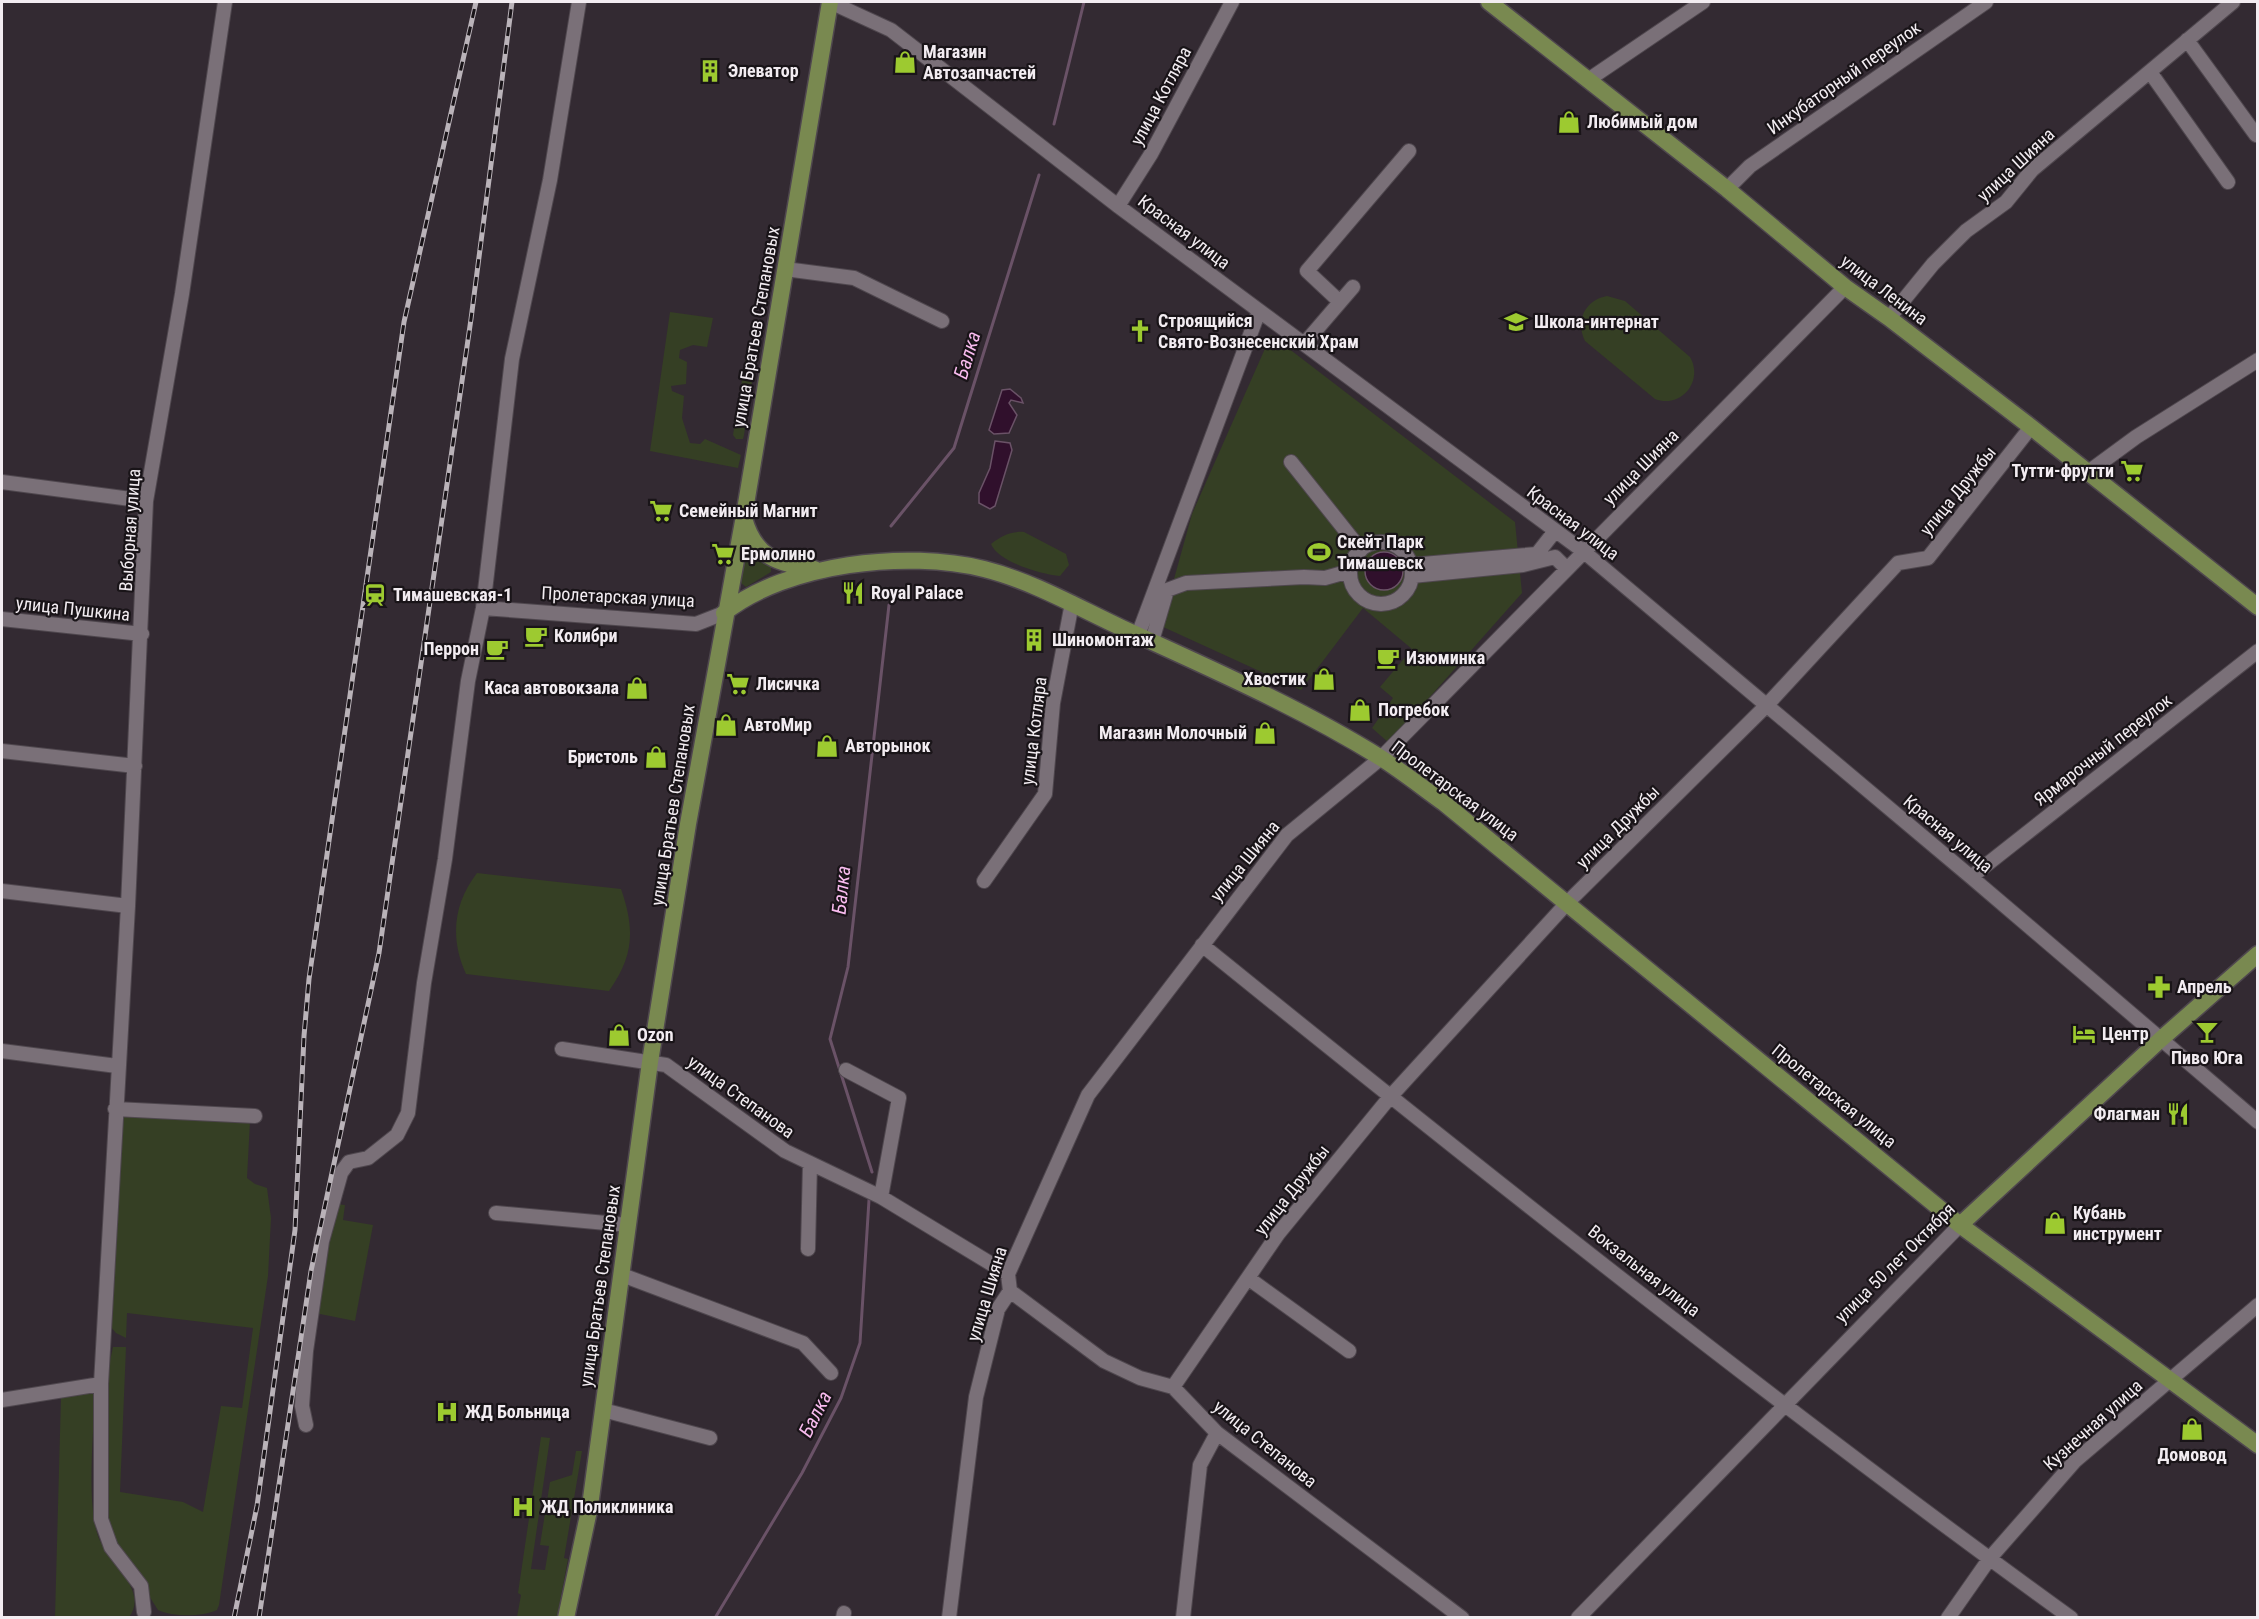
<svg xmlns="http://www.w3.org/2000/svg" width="2259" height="1619" font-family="'Roboto Condensed',sans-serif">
<rect width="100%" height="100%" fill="#332a32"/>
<path fill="#353f24" d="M1607 296 1625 301 1690 357C1704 381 1681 409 1655 399L1585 341C1575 321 1585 300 1607 296Z
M670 312 713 318 707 347 693 345 680 350 679 358 687 362 686 384 671 386 672 391 684 396 682 418 690 443 700 444 705 439 741 455 738 468 650 451Z
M1271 335 1515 522 1522 593 1389 743 1372 728 1393 698 1380 687 1412 649 1363 608 1301 690 1161 626 1192 514Z
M757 350 744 435 743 439H736L733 435 746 356Z
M1024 532 1066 554 1069 565 1060 576C1041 574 998 562 991 544 1001 536 1011 531 1024 532Z
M752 555 771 567V572L746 587 741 583 740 575 745 559Z
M477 873 621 889C635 929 634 956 609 991L466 974C450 939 453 904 477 873Z
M125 1115 250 1121 247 1178 255 1184 267 1188 271 1218 268 1276 219 1605 217 1610C202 1617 173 1617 158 1610L104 1525 107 1375 113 1347H126L120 1492 183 1502 203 1512 221 1406 242 1408 253 1328 127 1313 126 1338 116 1333 110 1326 123 1120Z
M335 1204 345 1205 343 1220 373 1225 355 1321 315 1313Z
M95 1392C94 1431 86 1500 98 1536 106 1560 150 1590 129 1617H55L61 1397 2 1407V1403Z
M541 1437 550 1438 531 1569 545 1570 549 1546 540 1545 550 1482 572 1475 576 1451H582L564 1558 568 1559 557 1617H517L521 1595 518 1593Z"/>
<path fill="#30102c" stroke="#6a5267" stroke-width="1.5" d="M1010 389 1021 398 1023 403 1011 400 1009 403 1017 415 1009 433 994 434 989 430 1002 390Z
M995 441 1010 443 1012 450 995 506 990 509 979 503V493L990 468Z
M1365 571a19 19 0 1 1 38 0a19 19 0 1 1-38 0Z"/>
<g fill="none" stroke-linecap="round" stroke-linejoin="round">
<path stroke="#6a5267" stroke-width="3" d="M1054 124 1084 2
M891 526 954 448 1039 175
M872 1172 830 1039 848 967 889 605
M715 1618 802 1473 841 1398 860 1343 869 1200"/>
<g stroke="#4f474e" stroke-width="16">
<path id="minor" d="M830 2 891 30 1118 206 1583 551 1971 877 2258 1122
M2187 40 2256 135
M2150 72 2228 182
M1588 80 1703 2
M1727 189 1750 166 1986 2
M1118 206 1151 154 1232 2
M785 269 854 278 942 321
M1340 302 1307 271 1409 151
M1889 318 1933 264 1966 231 2006 202 2032 170 2233 2
M1304 344 1353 287
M1291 462 1361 550
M2087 473 2136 437 2258 360
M2 482 146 501
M1350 573a31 31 0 1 1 62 0a31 31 0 1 1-62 0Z
M1411 565 1537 554 1555 531
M1412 576 1523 565 1555 557 1566 568
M483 608 696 624 724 613
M2 619 142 634
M1138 635 1259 311
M1152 641 1167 590 1186 583 1304 577 1325 578 1350 571
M2 751 135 766
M1971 877 2258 651
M984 881 1045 794 1053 703 1072 603
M2 891 128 906
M1202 945C1487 1175 1774 1403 2071 1618
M562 1049 666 1065 785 1151 881 1197 1008 1274
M2 1051 117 1066
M846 1070 899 1098 881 1197
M115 1109 255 1116
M496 1213 628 1225
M808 1249 810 1163
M622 1275 803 1343 831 1373
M1248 1278 1349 1351
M1010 1291 1104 1361 1140 1378 1173 1387 1217 1433 1462 1618
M1173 1387 1278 1234 1390 1097 1568 902 1766 706 1898 563 1928 558 2031 427
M2 1400 101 1384
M603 1410 710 1438
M306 1425 302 1406 306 1351 322 1241 341 1173 349 1162 368 1158 397 1135 408 1113 424 983 445 859 468 681 483 608 512 359 550 180 579 2
M144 1612 141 1586 111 1547 101 1519V1384L128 906 146 501 182 294 225 2
M843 1618 844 1613
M949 1618 976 1397 998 1309 1010 1291 1008 1274 1088 1095 1287 835 1381 758 1845 287
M1183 1618 1200 1465 1217 1433
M1578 1618 1960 1225
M1948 1618 1990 1558 2075 1461 2258 1305"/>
</g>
<g stroke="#4f474e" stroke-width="19">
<path id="major" d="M1489 2 1727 189 1845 287 1889 318 2031 427 2258 607
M744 518C755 558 777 563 814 569
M724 613C787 563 907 550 984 569 1032 581 1077 607 1122 628 1209 668 1299 707 1381 758 1403 772 1423 788 1444 803L1960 1225 2258 1445
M1960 1225 2160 1040 2258 954
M566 1618 590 1506 650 1062 688 824 744 516 830 2"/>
</g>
<use href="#minor" stroke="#7a7078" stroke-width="14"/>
<use href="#major" stroke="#798950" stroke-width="16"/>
<g stroke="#bab3b9" stroke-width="5">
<path id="rail" d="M234 1618 257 1506 295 1230 304 1036 309 979 404 322 476 2
M259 1618 311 1271 379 953 471 319 512 2"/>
</g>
<use href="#rail" stroke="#191418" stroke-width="3" stroke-dasharray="9" stroke-linecap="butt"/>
</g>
<defs>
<g id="shop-bare" transform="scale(1.8)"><path d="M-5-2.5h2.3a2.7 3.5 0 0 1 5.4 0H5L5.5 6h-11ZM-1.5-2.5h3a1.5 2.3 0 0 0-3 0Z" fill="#9dca30" stroke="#191418" stroke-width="2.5" paint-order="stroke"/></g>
<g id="building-bare" transform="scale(1.8)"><path d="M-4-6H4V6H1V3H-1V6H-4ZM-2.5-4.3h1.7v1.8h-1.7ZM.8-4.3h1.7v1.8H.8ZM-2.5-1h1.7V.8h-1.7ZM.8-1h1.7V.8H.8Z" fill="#9dca30" stroke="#191418" stroke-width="2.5" paint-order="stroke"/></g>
<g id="school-bare" transform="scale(1.8)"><path d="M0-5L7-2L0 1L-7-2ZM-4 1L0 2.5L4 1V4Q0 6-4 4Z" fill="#9dca30" stroke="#191418" stroke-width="2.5" paint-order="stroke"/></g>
<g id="church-bare" transform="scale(1.8)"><path d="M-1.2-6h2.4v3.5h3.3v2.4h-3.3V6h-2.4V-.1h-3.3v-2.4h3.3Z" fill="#9dca30" stroke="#191418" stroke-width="2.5" paint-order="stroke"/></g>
<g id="supermarket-bare" transform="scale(1.8)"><path d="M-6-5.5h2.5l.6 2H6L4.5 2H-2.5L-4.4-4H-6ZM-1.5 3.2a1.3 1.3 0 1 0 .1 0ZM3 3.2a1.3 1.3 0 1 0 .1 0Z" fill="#9dca30" stroke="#191418" stroke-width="2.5" paint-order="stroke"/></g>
<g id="stadium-bare" transform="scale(1.8)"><path d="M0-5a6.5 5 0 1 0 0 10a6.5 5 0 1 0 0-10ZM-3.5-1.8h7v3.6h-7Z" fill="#9dca30" stroke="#191418" stroke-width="2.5" paint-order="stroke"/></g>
<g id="restaurant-bare" transform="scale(1.8)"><path d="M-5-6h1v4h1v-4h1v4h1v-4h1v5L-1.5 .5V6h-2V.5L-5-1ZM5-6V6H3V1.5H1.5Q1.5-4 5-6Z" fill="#9dca30" stroke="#191418" stroke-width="2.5" paint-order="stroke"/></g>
<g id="station-bare" transform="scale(1.8)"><path d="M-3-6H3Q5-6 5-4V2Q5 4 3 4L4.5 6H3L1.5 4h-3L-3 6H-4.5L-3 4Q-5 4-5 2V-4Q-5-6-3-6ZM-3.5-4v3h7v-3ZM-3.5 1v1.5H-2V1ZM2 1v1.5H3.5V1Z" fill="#9dca30" stroke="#191418" stroke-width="2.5" paint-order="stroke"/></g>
<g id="cafe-bare" transform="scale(1.8)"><path d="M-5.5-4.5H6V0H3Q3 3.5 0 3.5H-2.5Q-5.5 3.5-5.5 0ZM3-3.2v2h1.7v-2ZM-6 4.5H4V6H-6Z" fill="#9dca30" stroke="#191418" stroke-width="2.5" paint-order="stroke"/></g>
<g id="pharmacy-bare" transform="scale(1.8)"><path d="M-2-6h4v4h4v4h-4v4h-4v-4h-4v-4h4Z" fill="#9dca30" stroke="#191418" stroke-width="2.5" paint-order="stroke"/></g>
<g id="bar-bare" transform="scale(1.8)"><path d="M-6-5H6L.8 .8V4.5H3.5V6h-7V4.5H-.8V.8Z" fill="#9dca30" stroke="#191418" stroke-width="2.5" paint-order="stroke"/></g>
<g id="hotel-bare" transform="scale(1.8)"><path d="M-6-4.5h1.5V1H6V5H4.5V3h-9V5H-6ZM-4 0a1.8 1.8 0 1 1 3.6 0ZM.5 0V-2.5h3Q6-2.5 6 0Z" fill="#9dca30" stroke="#191418" stroke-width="2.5" paint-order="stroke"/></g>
<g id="hospital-bare" transform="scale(1.8)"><path d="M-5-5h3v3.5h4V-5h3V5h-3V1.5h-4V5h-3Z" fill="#9dca30" stroke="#191418" stroke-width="2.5" paint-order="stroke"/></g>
</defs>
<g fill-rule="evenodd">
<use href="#shop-bare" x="905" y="62"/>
<use href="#building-bare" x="710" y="71"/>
<use href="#shop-bare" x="1569" y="122"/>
<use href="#school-bare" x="1516" y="322"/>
<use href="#church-bare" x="1140" y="331"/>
<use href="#supermarket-bare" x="2132" y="471"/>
<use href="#supermarket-bare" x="661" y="511"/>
<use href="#stadium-bare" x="1319" y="552"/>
<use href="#supermarket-bare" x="723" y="554"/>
<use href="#restaurant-bare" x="853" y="593"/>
<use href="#station-bare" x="375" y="595"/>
<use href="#cafe-bare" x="536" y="636"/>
<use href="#building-bare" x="1034" y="640"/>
<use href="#cafe-bare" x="497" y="649"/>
<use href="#cafe-bare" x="1388" y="658"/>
<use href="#shop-bare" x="1324" y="679"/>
<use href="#supermarket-bare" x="738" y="684"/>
<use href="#shop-bare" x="637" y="688"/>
<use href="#shop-bare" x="1360" y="710"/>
<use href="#shop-bare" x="726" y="725"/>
<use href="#shop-bare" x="1265" y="733"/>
<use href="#shop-bare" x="827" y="746"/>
<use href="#shop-bare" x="656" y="757"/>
<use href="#pharmacy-bare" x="2159" y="987"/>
<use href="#bar-bare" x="2207" y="1032"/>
<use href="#hotel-bare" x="2084" y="1034"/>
<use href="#shop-bare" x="619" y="1035"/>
<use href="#restaurant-bare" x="2178" y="1114"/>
<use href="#shop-bare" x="2055" y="1223"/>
<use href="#hospital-bare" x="447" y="1412"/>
<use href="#shop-bare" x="2192" y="1429"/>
<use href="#hospital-bare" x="523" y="1507"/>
</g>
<g text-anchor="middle" stroke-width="4.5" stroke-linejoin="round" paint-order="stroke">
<g font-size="18" font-weight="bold" fill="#f2ecf1" stroke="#191418" text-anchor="start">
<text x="923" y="58">Магазин<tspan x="923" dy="21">Автозапчастей</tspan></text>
<text x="728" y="77">Элеватор</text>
<text x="1587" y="128">Любимый дом</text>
<text x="1158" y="327">Строящийся<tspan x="1158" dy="21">Свято-Вознесенский Храм</tspan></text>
<text x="1534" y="328">Школа-интернат</text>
<text x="2114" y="477" text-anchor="end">Тутти-фрутти</text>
<text x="679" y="517">Семейный Магнит</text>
<text x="1337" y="548">Скейт Парк<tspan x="1337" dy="21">Тимашевск</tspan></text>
<text x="741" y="560">Ермолино</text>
<text x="871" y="599">Royal Palace</text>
<text x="393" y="601">Тимашевская-1</text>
<text x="554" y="642">Колибри</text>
<text x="1052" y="646">Шиномонтаж</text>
<text x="479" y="655" text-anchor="end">Перрон</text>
<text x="1406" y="664">Изюминка</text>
<text x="1306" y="685" text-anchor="end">Хвостик</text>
<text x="756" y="690">Лисичка</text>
<text x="619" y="694" text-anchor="end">Каса автовокзала</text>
<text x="1378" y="716">Погребок</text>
<text x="744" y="731">АвтоМир</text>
<text x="1247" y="739" text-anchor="end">Магазин Молочный</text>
<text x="845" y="752">Авторынок</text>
<text x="638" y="763" text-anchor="end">Бристоль</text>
<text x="2177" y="993">Апрель</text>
<text x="2102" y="1040">Центр</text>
<text x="637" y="1041">Ozon</text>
<text x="2207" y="1064" text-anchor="middle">Пиво Юга</text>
<text x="2160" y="1120" text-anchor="end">Флагман</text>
<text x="2073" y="1219">Кубань<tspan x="2073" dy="21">инструмент</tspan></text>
<text x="465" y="1418">ЖД Больница</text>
<text x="2192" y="1461" text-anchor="middle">Домовод</text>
<text x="541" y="1513">ЖД Поликлиника</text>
</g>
<g font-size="18" fill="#f2ecf1" stroke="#191418">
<text transform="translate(1844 78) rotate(-35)" y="6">Инкубаторный переулок</text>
<text transform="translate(1161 96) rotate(-62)" y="6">улица Котляра</text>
<text transform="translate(2016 165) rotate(-43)" y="6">улица Шияна</text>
<text transform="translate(1184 232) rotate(37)" y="6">Красная улица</text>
<text transform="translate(1884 290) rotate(37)" y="6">улица Ленина</text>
<text transform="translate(756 327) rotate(-80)" y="6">улица Братьев Степановых</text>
<text transform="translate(1641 467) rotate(-45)" y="6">улица Шияна</text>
<text transform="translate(1958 491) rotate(-51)" y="6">улица Дружбы</text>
<text transform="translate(1573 523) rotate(37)" y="6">Красная улица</text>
<text transform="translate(130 530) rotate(-86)" y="6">Выборная улица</text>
<text transform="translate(618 597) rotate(3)" y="6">Пролетарская улица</text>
<text transform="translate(73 609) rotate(6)" y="6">улица Пушкина</text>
<text transform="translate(1034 731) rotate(-83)" y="6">улица Котляра</text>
<text transform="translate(2103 750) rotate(-38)" y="6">Ярмарочный переулок</text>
<text transform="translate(1455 791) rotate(37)" y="6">Пролетарская улица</text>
<text transform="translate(673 805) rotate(-81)" y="6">улица Братьев Степановых</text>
<text transform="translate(1618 827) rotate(-45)" y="6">улица Дружбы</text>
<text transform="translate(1948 834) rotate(40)" y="6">Красная улица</text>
<text transform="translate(1245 861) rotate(-51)" y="6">улица Шияна</text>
<text transform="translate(1834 1096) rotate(39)" y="6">Пролетарская улица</text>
<text transform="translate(741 1097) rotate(36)" y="6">улица Степанова</text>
<text transform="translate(1292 1190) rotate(-52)" y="6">улица Дружбы</text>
<text transform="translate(1895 1263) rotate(-45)" y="6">улица 50 лет Октября</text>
<text transform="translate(1644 1271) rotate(38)" y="6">Вокзальная улица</text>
<text transform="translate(600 1286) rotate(-82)" y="6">улица Братьев Степановых</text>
<text transform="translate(987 1294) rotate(-73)" y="6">улица Шияна</text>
<text transform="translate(2093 1425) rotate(-42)" y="6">Кузнечная улица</text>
<text transform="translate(1265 1444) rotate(39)" y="6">улица Степанова</text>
</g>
<g font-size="20" font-style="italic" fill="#f8bbee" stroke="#191418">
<text transform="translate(967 355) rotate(-73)" y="7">Балка</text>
<text transform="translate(841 890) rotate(-84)" y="7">Балка</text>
<text transform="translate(815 1414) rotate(-63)" y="7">Балка</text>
</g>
</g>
<rect width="2259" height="1619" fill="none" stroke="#f2ecf1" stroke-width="6"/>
</svg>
